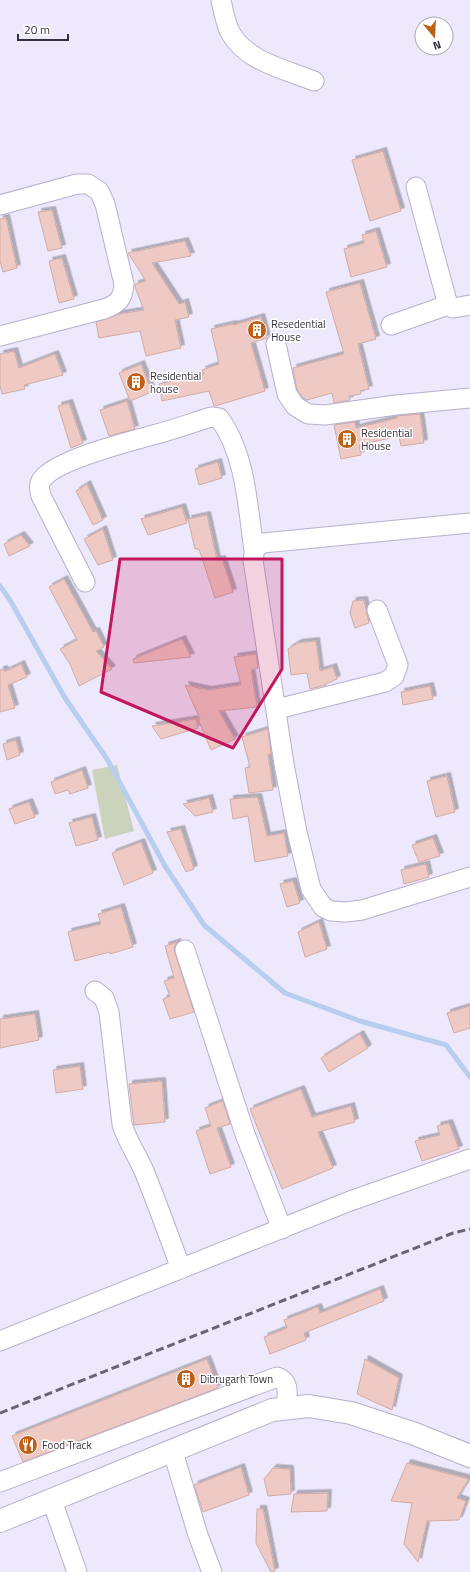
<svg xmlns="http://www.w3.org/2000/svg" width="470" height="1572" font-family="'Titillium Web',sans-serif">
<defs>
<filter id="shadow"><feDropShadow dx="3.5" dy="-3.5" stdDeviation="0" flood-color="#0004"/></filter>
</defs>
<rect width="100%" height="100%" fill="#ede8fb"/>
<path fill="#ccd3bc" d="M117 765 134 831 105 839 92 770Z"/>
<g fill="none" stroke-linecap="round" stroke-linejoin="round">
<path stroke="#b8ceee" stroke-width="5" d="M0 586 10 600 65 698 107 759 165 866 204 925 285 993 360 1021 446 1045 470 1077"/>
</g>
<path fill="#efcac4" stroke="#cfaba5" filter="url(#shadow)" d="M383 151 401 211 370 221 352 160Z
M52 210 62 248 48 251 38 212Z
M6 218 17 268 3 272 0 261V219Z
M376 231 387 267 351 277 344 249 364 243 362 235Z
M185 241 191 256 152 263 179 304 185 302 189 317 175 320 181 348 146 356 140 331 99 338 96 322 119 314 144 310 135 287V284L146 281 128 253Z
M62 258 74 299 59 303 49 261Z
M360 283 376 339 358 344 369 389 360 391 361 394 349 396 350 400 334 403 332 393 307 400 303 398 297 390 293 368 344 354 326 292Z
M261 317 267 338 251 343 265 391 215 406H214L209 391 162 401 159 384 204 374 202 370 219 364 211 329 233 324 234 325Z
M14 351 19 368 55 354 63 375 24 385 25 389 2 394 0 386V354Z
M141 364 152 392 130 401 119 373Z
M127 401 135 429 109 436 100 410Z
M69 403 83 443 71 448 58 406Z
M420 414 424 443 401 446 399 436 359 445 361 455 341 459 334 425 355 422 356 428 397 418V416Z
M218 462 222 478 199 485 195 469Z
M87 484 103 520 93 525 76 491Z
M182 507 187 523 148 535 141 519Z
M207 515 217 560 222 559 233 592 215 598 199 549H195L188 519Z
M103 529 113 560 98 565 84 539Z
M21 535 30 546 9 556 4 544Z
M64 579 93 632 96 631 104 647 96 651 112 669 79 686 70 664 60 649 77 640 49 587Z
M364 600 369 623 355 628 350 613 353 601Z
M182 639 191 657 134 663 133 659Z
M316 641 320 671 333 667 337 679 326 684V685L310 689 307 673 291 675 288 649 298 643Z
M256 654 258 668 251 670 257 707 219 711 235 739 211 750 198 719H200L185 685 208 690 241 685 234 657Z
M21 664 27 677 8 685 15 708 0 712V670L4 669V671H6Z
M430 686 433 699 403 705 401 692Z
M196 719 198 728 161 739 152 726Z
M268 729 271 754H268L273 790 249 793 245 768 250 767 242 737Z
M16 740 20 755 7 760 3 744Z
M82 770 88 788 70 794 68 790 55 794 51 782Z
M447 776 455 812 436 817 427 781Z
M258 797 267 836 284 833 288 856 255 862 248 816 233 819 230 799Z
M209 798 213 812 195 816 183 804Z
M29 802 35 817 15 824 9 809Z
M92 817 98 840 76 846 69 823Z
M181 829 194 869 186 872 167 832Z
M433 838 440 856 419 862 412 845Z
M141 842 153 873 124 885 112 853Z
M426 864 429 877 404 884 401 870Z
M293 881 300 903 287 907 280 884Z
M121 907 133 947 110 954V952L75 961 68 932 101 924 98 914Z
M319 922 327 949 305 957 298 932Z
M178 942 174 947 175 953 194 1012 170 1019 163 999 170 996 164 981 174 978 165 946Z
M470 1006V1028L454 1033 447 1013Z
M35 1014 39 1040 0 1048V1019Z
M360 1034 368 1048 329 1072 321 1058Z
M80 1066 83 1089 56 1093 53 1070Z
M162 1081 165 1122 134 1125 129 1084Z
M301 1089 312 1117 351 1106 355 1122 318 1132 333 1168 282 1189 250 1109Z
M223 1101 230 1124 217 1128 231 1167 210 1174 196 1131 211 1126 205 1108Z
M449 1123 459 1149 422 1161 415 1141 440 1135 437 1126Z
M380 1289 384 1301 304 1333 306 1340 270 1354 264 1337 287 1328 284 1320 318 1307 320 1313Z
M207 1359 218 1388 23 1462 12 1436Z
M365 1359 399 1378 392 1410 357 1394Z
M407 1463 469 1479 457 1498 466 1501 459 1520 427 1521 418 1562 404 1544 412 1503 391 1501Z
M241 1467 249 1495 203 1512 194 1485Z
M273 1468 290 1469 291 1494 268 1496 264 1479Z
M328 1493 327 1511 291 1512 294 1494Z
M257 1509H263L275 1571 273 1572H271L256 1543Z"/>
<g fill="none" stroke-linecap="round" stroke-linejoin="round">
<g stroke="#b8afcd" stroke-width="21">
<path id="minor" d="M221 0C223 10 225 20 229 30 244 61 284 69 314 81
M416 187 448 305 453 308 470 305
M0 205 77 184H88L99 191 105 204 124 284C123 299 118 304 104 309L0 336
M391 325 448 305
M276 344 287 394 295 406 308 414 325 415 396 405 470 398
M470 523 263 543 255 548 253 560 284 764 297 832 311 889 323 907 331 911 346 912 362 910 470 877
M85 582 41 496C40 491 38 486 41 481 53 460 129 442 153 435 173 430 192 423 211 417L219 418C246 454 248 509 254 551
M277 709 385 682 394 676 398 665 377 610
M185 950 245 1134 282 1229
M95 991 104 998 109 1012 122 1124C127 1141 137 1155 144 1171 157 1203 169 1236 181 1269
M0 1341 350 1201 470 1159
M173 1452 198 1535 212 1572
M0 1482 277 1377C291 1382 287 1396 286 1408
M52 1501 77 1572"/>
</g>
<g stroke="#b8afcd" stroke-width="24">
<path id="major" d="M0 1521 272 1410 309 1406 351 1413 415 1434 470 1456"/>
</g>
<use href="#minor" stroke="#fff" stroke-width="19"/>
<use href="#major" stroke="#fff" stroke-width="22"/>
<path stroke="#686472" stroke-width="3" stroke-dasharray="8 4" stroke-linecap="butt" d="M0 1413 453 1233 470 1229"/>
</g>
<path fill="#c2185b" fill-opacity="0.2" stroke="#c2185b" stroke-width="3" stroke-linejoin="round" d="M120 559H282V669L233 748 101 692Z"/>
<defs>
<g id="building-disc" transform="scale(1)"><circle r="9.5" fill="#bf6019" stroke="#fff"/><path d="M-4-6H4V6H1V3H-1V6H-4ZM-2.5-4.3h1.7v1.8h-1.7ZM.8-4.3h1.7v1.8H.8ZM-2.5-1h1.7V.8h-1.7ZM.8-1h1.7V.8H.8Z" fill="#fff"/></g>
<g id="restaurant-disc" transform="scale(1)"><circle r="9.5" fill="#bf6019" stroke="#fff"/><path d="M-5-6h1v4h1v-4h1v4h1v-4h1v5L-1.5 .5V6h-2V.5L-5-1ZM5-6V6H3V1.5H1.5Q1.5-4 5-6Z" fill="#fff"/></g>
</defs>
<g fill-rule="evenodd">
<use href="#building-disc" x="257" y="330"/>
<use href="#building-disc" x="136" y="382"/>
<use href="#building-disc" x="347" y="439"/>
<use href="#building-disc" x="186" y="1379"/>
<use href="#restaurant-disc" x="28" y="1445"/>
</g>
<g text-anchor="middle" stroke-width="3" stroke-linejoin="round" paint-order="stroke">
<g font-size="11" fill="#33303c" stroke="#fff" text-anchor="start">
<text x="271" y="328">Resedential<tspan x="271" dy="13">House</tspan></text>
<text x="150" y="380">Residential<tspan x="150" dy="13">house</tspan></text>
<text x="361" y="437">Residential<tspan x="361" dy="13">House</tspan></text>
<text x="200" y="1383">Dibrugarh Town</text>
<text x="42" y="1449">Food Track</text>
</g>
</g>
<g transform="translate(434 36) rotate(162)"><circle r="19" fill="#ffffff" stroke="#adacb1"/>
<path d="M0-3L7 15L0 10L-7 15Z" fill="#bf6019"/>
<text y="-6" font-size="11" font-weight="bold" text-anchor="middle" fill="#33303c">N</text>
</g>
<path d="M18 34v6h50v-6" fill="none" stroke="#33303c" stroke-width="2"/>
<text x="24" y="34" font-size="12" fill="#33303c" stroke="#ffffff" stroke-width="3" paint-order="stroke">20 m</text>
</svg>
